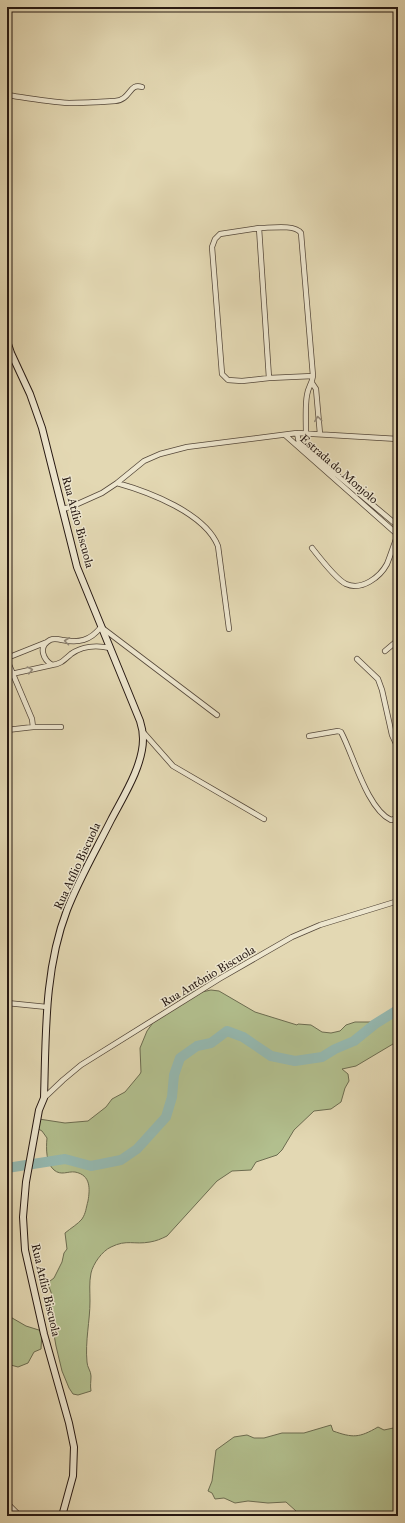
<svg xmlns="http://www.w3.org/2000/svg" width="405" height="1523" font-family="'IM FELL Great Primer',serif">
<rect width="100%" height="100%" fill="#e3d8b3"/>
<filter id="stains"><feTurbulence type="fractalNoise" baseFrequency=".005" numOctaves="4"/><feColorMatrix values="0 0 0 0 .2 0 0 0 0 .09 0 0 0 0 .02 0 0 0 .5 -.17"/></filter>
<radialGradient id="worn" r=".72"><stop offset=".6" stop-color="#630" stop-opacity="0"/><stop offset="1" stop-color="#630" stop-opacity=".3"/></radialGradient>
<path fill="#b2bf8e" stroke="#6c6c50" d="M211 990 219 991 255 1012 297 1025 298 1024 311 1025 322 1032 331 1033 340 1031 346 1025 355 1022H379C384 1017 391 1015 398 1017V1041L356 1066 342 1069 348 1074 349 1081 345 1088 341 1102 331 1109 314 1111 294 1130 282 1150 277 1155 256 1162 251 1170 232 1171 217 1181 167 1236C161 1239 156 1241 150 1242 134 1245 127 1239 111 1247 102 1251 93 1264 91 1273 89 1283 90 1291 90 1301 90 1321 85 1341 87 1362 87 1367 91 1371 91 1376 91 1382 90 1385 91 1391L78 1395 73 1394 69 1388 62 1371 56 1346 53 1329 52 1295 48 1284 50 1281 54 1278 62 1262 64 1253 67 1249 65 1233C71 1228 78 1224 82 1219 86 1213 86 1208 88 1201 90 1189 91 1175 75 1172 68 1171 61 1176 54 1170 46 1163 46 1149 47 1138L42 1131 33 1126 39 1119 65 1123 88 1121 106 1107 112 1099 125 1092 140 1074 141 1072 140 1048 147 1031 160 1013 168 1009 193 991 202 992Z
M7 1315 26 1326 42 1331 41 1349 34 1352 28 1363 18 1367 7 1364Z
M331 1425 333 1431C353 1438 359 1438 378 1427L384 1430 398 1427V1516H294L296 1511 286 1502 268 1503 248 1501 235 1503 224 1498 215 1499 212 1493 208 1491 212 1481 216 1450 234 1437 247 1435 254 1438H264L282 1433H304Z"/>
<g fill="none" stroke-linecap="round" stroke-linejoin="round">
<path stroke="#95b9b1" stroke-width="10" d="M7 1168 65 1159 91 1166 121 1160 137 1149 166 1117 172 1097 174 1075 180 1058 197 1046 211 1043 227 1031 243 1037 271 1056 295 1061 322 1057 335 1049 354 1041 375 1024 396 1011H398"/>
<g stroke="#55483a" stroke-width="6">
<path id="street" d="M7 95C27 98 48 102 69 103 84 103 100 102 115 101 131 100 129 82 142 87
M259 228 220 234 215 239 212 247 222 374 228 380 242 381 269 378
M312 383 316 389 320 434
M297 433 299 443 398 526
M306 434C306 422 305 405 307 395 308 387 312 384 313 376L301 233C295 224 270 228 259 228L269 378 313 376
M285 435 398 535
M117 483C149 492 205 513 218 546L229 629
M63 509 73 506 102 493 117 483 144 461 160 454 187 447 297 433 398 439
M312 548C319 557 337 580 346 584 362 591 380 577 387 564 391 554 394 544 398 534
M110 648C97 645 82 646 71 654 64 660 61 664 52 665 44 660 37 647 50 640 54 638 58 639 62 640 79 643 90 641 101 627L217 715
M385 651 398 640
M7 658 47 642
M357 659 378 679 382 690 392 735 398 748
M7 660 32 719 33 727H61
M7 675 52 665
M7 730 33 727
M143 732 173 766 264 819
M309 736 338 731 341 732C353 754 367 809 391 820L398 818
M7 1003 47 1007
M44 1098 63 1080 81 1065 219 979 292 937 320 925 398 901
M7 1503 20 1516"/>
</g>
<g stroke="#261812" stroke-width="8">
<path id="secondary" d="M7 341 11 353 30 394 42 428 77 567 140 721C142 727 143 733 143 739 143 766 123 797 111 820 96 850 79 879 67 910 44 970 46 1035 44 1098L39 1110 26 1182 23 1217 25 1250 44 1334 69 1423 74 1447 73 1476 62 1516"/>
</g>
<use href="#street" stroke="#ede6ce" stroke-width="4.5"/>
<use href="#secondary" stroke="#ede6ce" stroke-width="6"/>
</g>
<defs><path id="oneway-chevron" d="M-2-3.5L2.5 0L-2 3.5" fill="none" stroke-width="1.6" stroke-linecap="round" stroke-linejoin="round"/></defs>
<g stroke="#938979">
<use href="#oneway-chevron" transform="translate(318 419) rotate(-97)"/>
<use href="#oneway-chevron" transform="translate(67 641) rotate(-173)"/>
<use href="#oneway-chevron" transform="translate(30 670) rotate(-13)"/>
</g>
<g text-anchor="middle" stroke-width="3" stroke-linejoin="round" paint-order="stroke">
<g font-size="12" fill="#261812" stroke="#ede6ce">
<text transform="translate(339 469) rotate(41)" y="4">Estrada do Monjolo</text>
<text transform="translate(78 522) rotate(75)" y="4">Rua Atílio Biscuola</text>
<text transform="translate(77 866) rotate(-65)" y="4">Rua Atílio Biscuola</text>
<text transform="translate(208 976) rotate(-31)" y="4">Rua Antônio Biscuola</text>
<text transform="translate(46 1290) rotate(77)" y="4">Rua Atílio Biscuola</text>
</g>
</g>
<rect width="405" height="1523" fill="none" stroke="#e3d8b3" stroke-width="24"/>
<rect x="8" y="8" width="389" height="1507" fill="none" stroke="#261812" stroke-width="2"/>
<rect x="12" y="12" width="381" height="1499" fill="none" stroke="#261812"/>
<rect width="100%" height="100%" filter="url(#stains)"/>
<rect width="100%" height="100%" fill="url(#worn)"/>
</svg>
